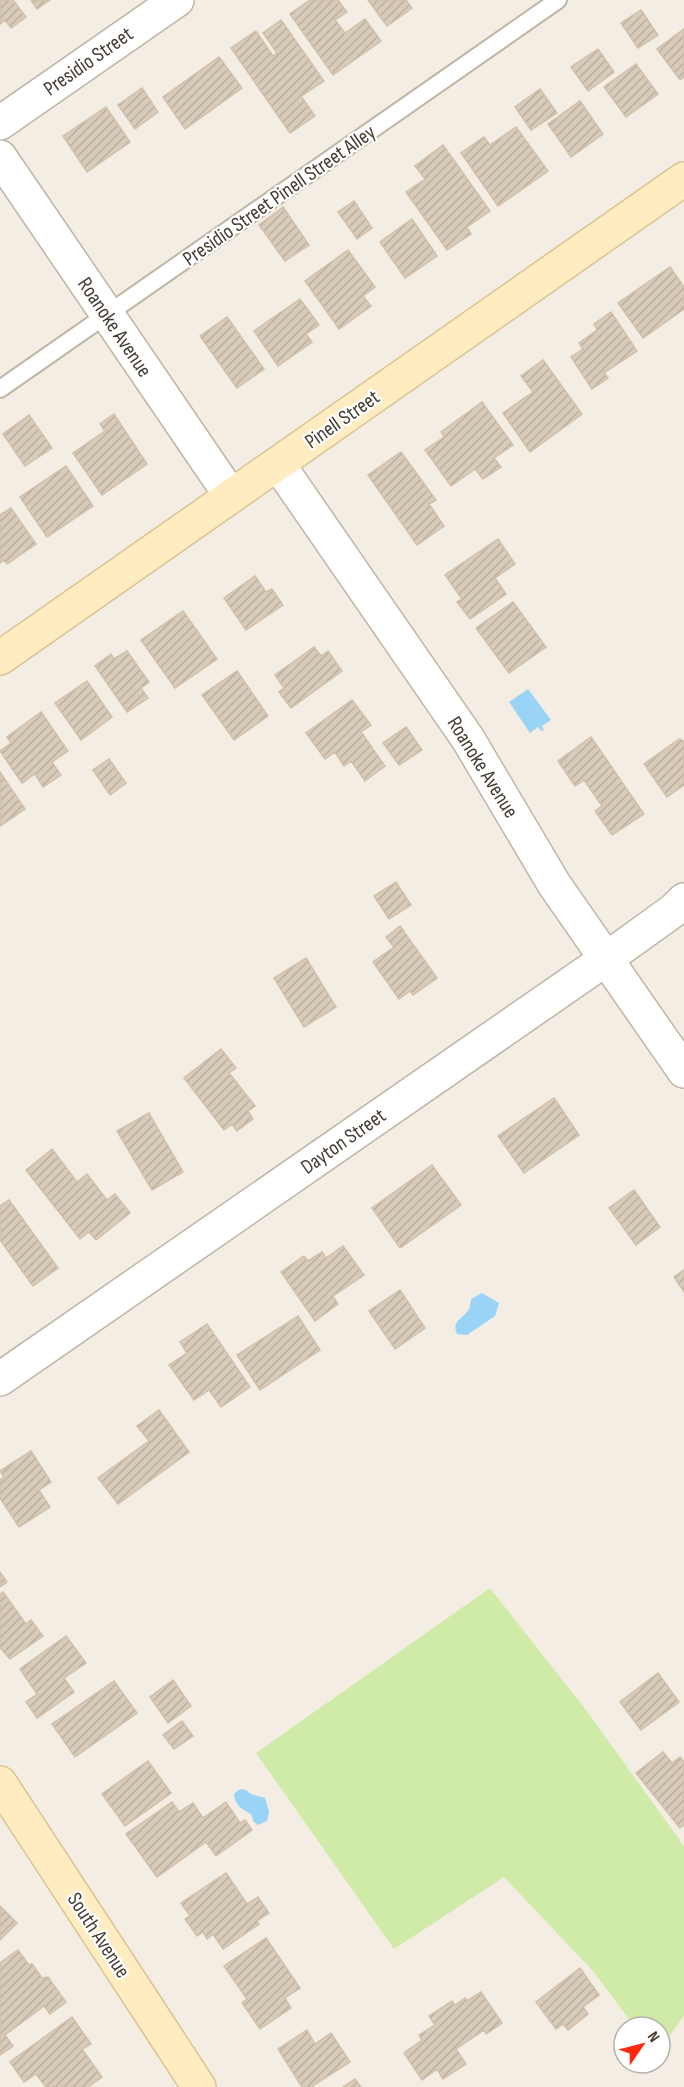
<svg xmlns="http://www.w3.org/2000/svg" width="684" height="2087" font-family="'Sofia Sans Condensed',sans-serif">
<defs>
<pattern id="building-hatch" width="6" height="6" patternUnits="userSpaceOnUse" patternTransform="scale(1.5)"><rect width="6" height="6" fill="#d8cbba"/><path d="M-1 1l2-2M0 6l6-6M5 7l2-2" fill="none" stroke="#bbafa0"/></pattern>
</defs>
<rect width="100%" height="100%" fill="#f3ede3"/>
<path fill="#d0eba8" d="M490 1588 586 1710 684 1846V2016L660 2049V2027H635L593 1971 504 1877 394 1949 256 1753Z"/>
<path fill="#99d4f6" d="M528 689 551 720 542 726 544 730 541 731 538 727 530 733 509 702Z
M482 1293 499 1303 495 1316 467 1335 457 1334C451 1321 463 1319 469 1309 470 1307 471 1301 471 1299Z
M240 1789 246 1790 251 1794 265 1798 269 1811 267 1821 258 1825 254 1822 251 1814C242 1809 235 1806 234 1794Z"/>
<path fill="url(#building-hatch)" stroke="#d1c0aa" stroke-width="1.5" d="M0 0H13L26 17 11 28 5 20 0 24Z
M31 0H50L37 9Z
M310 0H338L347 12 335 20 345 33 365 19 381 41 333 75 290 14Z
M368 0H406L412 8 387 26Z
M641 10 658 35 638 48 621 23Z
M281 20 324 81 301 96 315 116 290 133 231 48 256 31 273 56 277 53 263 33Z
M684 29V77L680 80 657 49Z
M598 49 614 72 588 91 571 67Z
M219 57 242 88 185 129 163 97Z
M636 64 658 94 626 117 604 87Z
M142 88 158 112 135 129 118 105Z
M540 89 557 113 531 130 515 107Z
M580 101 603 134 571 157 548 124Z
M106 107 130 142 87 172 63 136Z
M516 127 548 171 498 206 461 153 484 137 490 145Z
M443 145 490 211 467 227 471 234 447 250 406 192 425 179 415 166Z
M354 201 372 228 357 239 338 212Z
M283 207 309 245 285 261 259 225Z
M412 219 437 256 405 278 380 242Z
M348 250 375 287 363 296 371 306 339 329 305 281Z
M670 267 684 287V309L643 338 618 303Z
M300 299 319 325 306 334 312 342 278 366 254 331Z
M611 312 637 351 604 373 608 378 592 389 571 357 583 349 579 343 597 330 594 324Z
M227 317 264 369 237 388 200 336Z
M543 360 582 414 530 452 503 413 533 392 521 376Z
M482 402 513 445 494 458 501 467 483 479 475 469 451 486 425 450 444 437 441 432Z
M114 414 147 464 102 495 73 453 105 431 100 424Z
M29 415 52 448 25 466 3 434Z
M401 452 436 500 429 504 444 526 417 545 368 475Z
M66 466 93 506 47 537 20 497Z
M11 508 36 544 7 564 4 560 0 563V515Z
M498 539 515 564 495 578 506 594 470 619 457 602 462 599 445 575Z
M255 576 266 592 272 589 283 605 246 630 224 598Z
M513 602 546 647 509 673 476 628Z
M183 611 217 659 175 688 141 640Z
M314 647 321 656 328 651 342 671 291 708 279 692 284 688 275 675Z
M127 651 149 682 141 688 148 698 127 712 95 666 111 654 114 659Z
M237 671 268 716 234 740 202 695Z
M87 681 112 717 81 740 55 703Z
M352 700 371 725 361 732 385 766 365 781 351 761 344 766 335 752 325 759 306 733Z
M41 712 68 751 52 762 61 775 43 787 35 774 22 783 0 751 11 743 7 737Z
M406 727 422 750 399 765 383 743Z
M591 737 644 814 612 835 595 811 602 806 584 780 575 786 558 761Z
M679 739 684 741V785L667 797 644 764Z
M109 759 126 783 110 795 93 770Z
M0 772 25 809 0 826Z
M396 882 411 905 389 919 374 896Z
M400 926 437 978 413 995 410 991 399 999 373 962 394 947 386 937Z
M306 958 336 1007 304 1027 274 978Z
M221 1049 236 1068 229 1073 255 1106 248 1111 253 1119 237 1131 232 1124 224 1130 184 1078Z
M554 1098 579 1135 524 1173 498 1136Z
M149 1113 183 1172 152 1190 117 1131Z
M52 1149 77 1182 87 1174 107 1200 115 1194 130 1213 96 1240 89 1232 80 1239 26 1170Z
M432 1165 461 1205 400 1248 372 1208Z
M634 1190 660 1227 636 1245 609 1208Z
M9 1200 58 1268 33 1286 0 1240V1206Z
M343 1246 364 1275 333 1296 338 1304 315 1321 281 1272 304 1256 308 1261 322 1252 326 1258Z
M684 1270V1292L674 1277Z
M400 1290 425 1328 395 1349 369 1311Z
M298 1316 320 1350 260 1390 237 1355Z
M207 1324 250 1387 221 1407 209 1390 194 1400 169 1365 187 1353 180 1342Z
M159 1410 189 1452 118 1504 98 1478 149 1441 137 1426Z
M31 1451 51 1482 39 1490 50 1507 19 1527 0 1498V1480L4 1477 0 1471Z
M0 1572 7 1582 0 1587Z
M3 1592 26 1624 31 1620 43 1636 10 1659 0 1648V1595Z
M66 1636 86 1663 64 1678 74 1692 37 1718 26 1702 37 1694 20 1669Z
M658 1673 679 1702 641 1730 620 1702Z
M173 1680 191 1706 168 1723 150 1697Z
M114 1681 137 1713 75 1757 52 1724Z
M182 1721 193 1736 174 1749 163 1735Z
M663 1752 672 1763 680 1757 684 1762V1825L680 1828 636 1773Z
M148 1761 171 1793 125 1826 102 1794Z
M172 1802 179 1812 193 1803 203 1818 226 1802 240 1823 245 1820 252 1830 216 1856 206 1842 157 1877 126 1834Z
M226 1873 247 1904 258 1897 269 1913 257 1921 259 1924 223 1949 213 1934 207 1939 203 1932 197 1936 185 1919 190 1916 181 1903Z
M0 1906 17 1923 0 1940Z
M266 1938 300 1988 285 1998 291 2008 260 2029 242 2003 247 1999 224 1966Z
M18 1950 29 1965 32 1964 42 1978 48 1977 66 2002 50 2014 44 2006 5 2035 13 2046 0 2055V1963Z
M580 1968 599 1995 583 2007 588 2014 568 2030 563 2024 556 2029 536 2002Z
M481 1992 502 2023 486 2034 484 2030 456 2049 466 2064 443 2079 437 2069 422 2080 404 2053 422 2040 419 2035 435 2025 429 2016 452 2001 455 2005 465 1998 467 2001Z
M72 2017 91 2044 82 2049 102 2077 88 2087H46L36 2074 24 2082 10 2062Z
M307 2030 315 2044 331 2033 350 2062 311 2087H302L278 2049Z
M355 2079 361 2087H343Z"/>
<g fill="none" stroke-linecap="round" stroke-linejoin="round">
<g stroke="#bfb5a5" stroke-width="20">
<path id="lane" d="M0 389 558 0"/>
</g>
<g stroke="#bfb5a5" stroke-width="36">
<path id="street" d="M0 123 177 0
M0 157 231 496
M278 464 468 739 554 884 684 1071
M0 1379 606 959 674 910 684 900"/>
</g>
<g stroke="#dac390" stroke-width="36">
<path id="secondary" d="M0 658 684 179
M0 1783 199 2087"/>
</g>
<use href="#lane" stroke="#fff" stroke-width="16"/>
<use href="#street" stroke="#fff" stroke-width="33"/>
<use href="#secondary" stroke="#ffedc1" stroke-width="33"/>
</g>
<g text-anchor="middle" stroke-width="4.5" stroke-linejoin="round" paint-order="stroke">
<g font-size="21" fill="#453d33" stroke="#fff">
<text transform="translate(88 61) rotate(-35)" y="7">Presidio Street</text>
<text transform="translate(279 195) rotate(-35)" y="7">Presidio Street Pinell Street Alley</text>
<text transform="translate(115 327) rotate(56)" y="7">Roanoke Avenue</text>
<text transform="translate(342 419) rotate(-35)" y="7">Pinell Street</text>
<text transform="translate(483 767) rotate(58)" y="7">Roanoke Avenue</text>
<text transform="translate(343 1141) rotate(-35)" y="7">Dayton Street</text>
<text transform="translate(99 1935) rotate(57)" y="7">South Avenue</text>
</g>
</g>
<g transform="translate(642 2045) rotate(55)"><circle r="28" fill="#ffffff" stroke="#b5b1ad" stroke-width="1.5"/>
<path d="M0-4.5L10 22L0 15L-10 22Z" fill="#ff270e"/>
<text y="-9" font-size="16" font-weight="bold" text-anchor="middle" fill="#453d33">N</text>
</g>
</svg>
